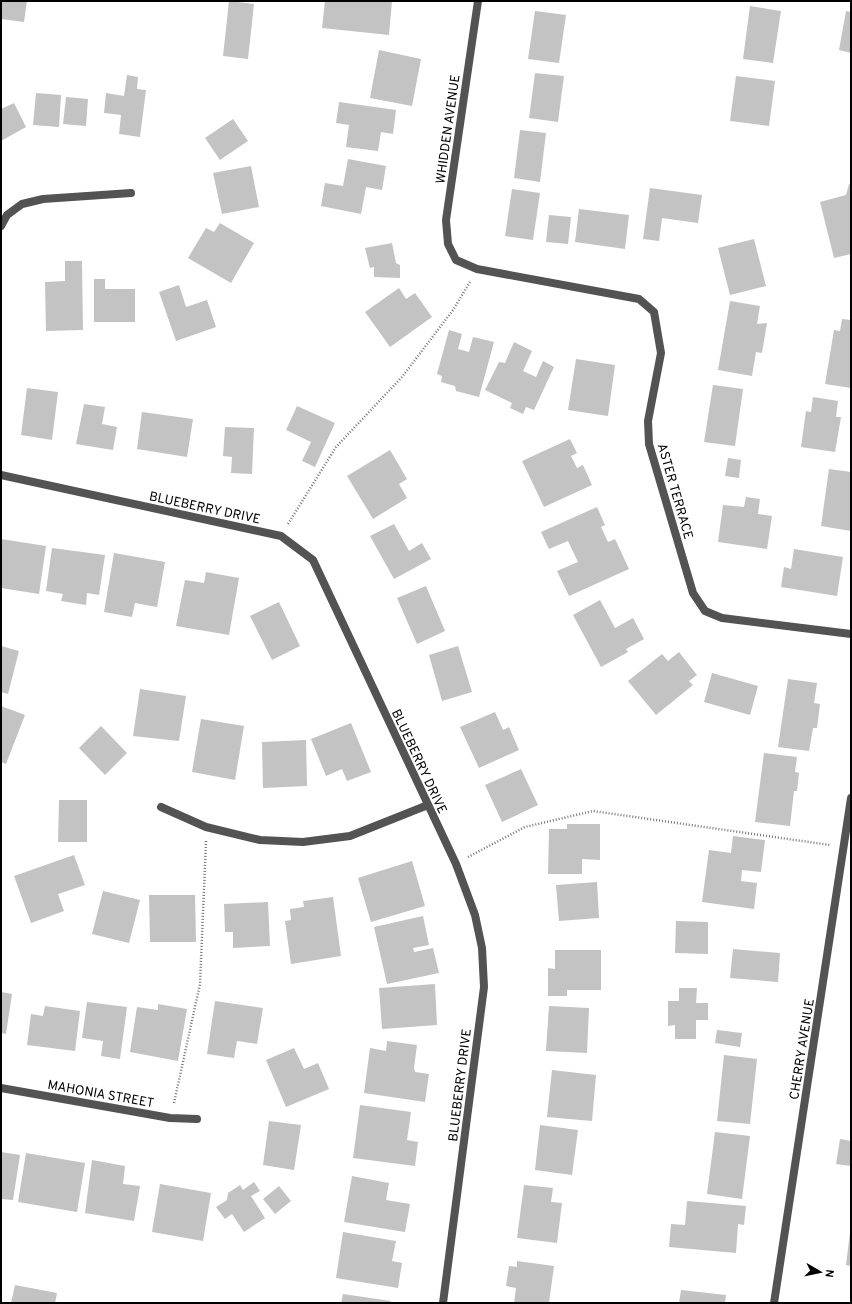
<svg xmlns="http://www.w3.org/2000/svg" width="852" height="1304" font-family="Overpass,sans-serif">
<rect width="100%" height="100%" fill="#fff"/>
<path fill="#c3c3c3" d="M1 1H27L24 22 1 19Z
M229 1 254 4 248 59 223 56Z
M325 1H392L389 35 322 28Z
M750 6 781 11 773 63 743 59Z
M535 11 566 15 559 63 528 59Z
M846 11 851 12V53L839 50Z
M379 50 421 59 412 106 370 98Z
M535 73 564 76 558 122 529 118Z
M127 75 138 77 137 89 146 90 140 137 119 134 121 115 104 113 106 93 124 96Z
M736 76 775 81 769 126 730 121Z
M36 93 61 95 59 127 33 125Z
M66 97 88 99 86 126 63 124Z
M339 102 396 110 393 134 381 132 378 151 346 147 349 125 336 123Z
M14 103 26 127 1 141V109Z
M233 119 248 141 220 160 205 138Z
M520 130 546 133 540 182 514 178Z
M348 159 386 166 382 190 366 187 361 214 321 206 325 183 343 186Z
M251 166 259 207 222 214 213 173Z
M849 184H851V254L834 258 820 202 846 195Z
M650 188 702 195 698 223 662 218 659 241 643 239Z
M512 189 540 193 533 240 505 236Z
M579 209 629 215 625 249 575 242Z
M549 215 571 217 568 244 546 242Z
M220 223 254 243 231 283 188 258 206 228 214 232Z
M754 239 766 286 730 295 718 248Z
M392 243 396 263 400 265V278L374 277V267L370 268 365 248Z
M65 261H82L83 330 46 331 45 282 65 281Z
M94 279H105V289H135V322H94Z
M179 285 186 307 207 300 216 327 176 341 159 292Z
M399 288 406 299 415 293 432 317 390 347 365 312Z
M730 301 760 306 757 324 767 323 762 353 756 352 752 376 718 370Z
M842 319 851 320V388L825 384 834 330 840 331Z
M449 330 462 334 458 349 469 352 473 337 494 342 479 397 456 391 455 386 441 382 442 376 437 374Z
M514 342 532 351 523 371 536 377 543 361 554 367 534 410 526 407 523 414 510 408 512 403 485 390 499 362 505 363Z
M576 359 615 365 608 416 568 410Z
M713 385 743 389 735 446 704 442Z
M27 388 58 392 52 440 21 435Z
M813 397 838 401 836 417H841L835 452 801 447 806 411 811 412Z
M84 404 105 407 102 424 117 427 113 450 76 444Z
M297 406 335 423 315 467 302 461 311 442 286 430Z
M142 412 193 419 187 457 137 449Z
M225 427 254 428 252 474 231 473 232 457 223 456Z
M570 439 577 453 571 456 577 468 583 465 592 485 544 507 522 461Z
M390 450 407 479 399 484 407 498 373 519 347 476Z
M728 458 741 460 739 478 725 476Z
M829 469 851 472V531L821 526Z
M746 497 760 499 758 514 772 516 767 549 718 542 723 505 744 507Z
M597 507 605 525 601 527 608 542 615 539 629 569 569 596 557 571 578 562 568 541 549 549 541 532Z
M394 524 409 551 422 543 431 559 394 579 370 536Z
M1 539 46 546 39 594 1 588Z
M52 548 105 555 99 595 87 593 86 605 61 601 63 594 46 591Z
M794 549 843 557 837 596 781 587 784 567 791 569Z
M114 553 165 562 157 607 135 603 132 617 104 612Z
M206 572 239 578 229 635 176 626 185 580 204 583Z
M426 586 445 631 417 644 397 598Z
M600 600 615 628 633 618 644 639 626 649 628 652 601 667 573 615Z
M279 602 300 646 272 660 250 616Z
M1 646 19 651 8 694 1 692Z
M458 646 472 692 442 701 429 655Z
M679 652 697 675 689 681 693 685 656 715 628 681 662 654 668 661Z
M712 673 758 686 750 715 704 702Z
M788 679 817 683 814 703 820 704 817 728H813L809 751 778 747Z
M140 689 186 696 179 741 133 736Z
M1 706 25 715 6 764 1 762Z
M495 712 503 730 509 727 519 750 479 768 460 727Z
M201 719 244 726 235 780 192 772Z
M351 723 371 772 347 781 342 769 326 776 311 739Z
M101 726 127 753 105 775 79 748Z
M306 740 307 786 263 788 262 742Z
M764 753 797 757 795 772 799 773 797 791H794L790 826 755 822Z
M521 769 538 805 502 822 485 785Z
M59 800H87V842H58Z
M567 824H600V860L582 859V874H548L549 829H567Z
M733 836 765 840 761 872 742 870 741 881 757 883 754 909 702 902 709 850 731 853Z
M74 855 85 885 58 894 64 911 31 923 14 876Z
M412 861 425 906 371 922 358 878Z
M597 882 599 918 559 921 556 885Z
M103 891 140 900 129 943 92 934Z
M149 895H195L196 942H150Z
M333 897 341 956 291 964 285 921 291 920 290 909 304 907 303 901Z
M268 902 270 946 233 948V932H225L224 904Z
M423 916 429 945 413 948 414 952 433 948 439 973 387 984 374 927Z
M676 921 708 922V954L675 953Z
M733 949 780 953 778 982 730 978Z
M555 950H601V990H567V996H548V968L555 969Z
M435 984 437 1025 382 1029 379 988Z
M679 988H697L696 1003H708V1020H696V1039H675V1025L668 1026V1001H679Z
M1 992 12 994 6 1034 1 1033Z
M215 1001 263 1008 257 1044 237 1041 234 1058 207 1054Z
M87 1002 127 1007 120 1059 101 1056 103 1041 82 1038Z
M158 1004 187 1009 178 1061 130 1052 137 1007 158 1010Z
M45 1006 80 1011 75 1051 27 1045 31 1014 43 1016Z
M549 1006 589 1008 587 1053 546 1051Z
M717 1030 742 1033 740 1047 715 1043Z
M387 1041 417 1045 414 1068 415 1072 429 1074 425 1102 364 1093 370 1048 386 1051Z
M294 1048 304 1069 318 1063 329 1089 286 1107 266 1060Z
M724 1055 757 1059 750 1124 717 1121Z
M552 1070 596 1075 592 1121 547 1117Z
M360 1105 411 1112 407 1140 418 1142 415 1166 353 1158Z
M269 1121 301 1125 294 1170 263 1165Z
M540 1125 578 1130 572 1175 535 1170Z
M715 1132 750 1136 742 1199 707 1194Z
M840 1139 851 1141V1166L836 1164Z
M1 1152 20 1155 13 1200 1 1199Z
M26 1153 85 1163 77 1212 18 1202Z
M92 1160 125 1166 123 1184 140 1186 134 1221 85 1213Z
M352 1176 389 1183 386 1200 410 1204 405 1232 344 1222Z
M254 1182 260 1191 251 1196 265 1218 244 1232 232 1214 225 1219 216 1207 227 1200 228 1193 240 1185 243 1190Z
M160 1184 211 1193 203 1241 152 1232Z
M524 1185 553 1188 551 1202 562 1203 557 1243 517 1238Z
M279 1186 291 1201 275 1214 263 1199Z
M687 1201 746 1206 744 1225 738 1224 736 1253 669 1247 671 1224 685 1225Z
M343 1232 396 1241 392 1261 402 1263 398 1288 336 1278Z
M850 1232H851V1266L846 1265Z
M517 1261 554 1266 549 1303H514L516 1288 506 1286 509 1266 517 1267Z
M15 1285 57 1293 55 1303H11Z
M681 1290 726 1295 725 1303H679Z
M343 1294 391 1301 390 1303H341Z"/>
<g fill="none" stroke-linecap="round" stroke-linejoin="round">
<path stroke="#757575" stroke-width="2.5" stroke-dasharray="1 2" stroke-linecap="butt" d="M288 524 336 447 402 377 453 310 470 282
M468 857 525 827 593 811 830 845
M174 1103 200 984 206 841"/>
<path stroke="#535353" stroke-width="8" d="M478 1 446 220 448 244 456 260 477 269 639 299 654 312 661 353 648 421 649 444 693 593 705 611 722 618 851 634
M1 226 7 215 22 204 43 199 131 193
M1 475 281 536 313 560 456 864 475 915 482 948 484 987 443 1303
M161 807 206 827 260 840 303 842 350 836 428 805
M1 1088 170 1118 197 1119"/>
<path stroke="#535353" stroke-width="8" d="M774 1303 851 798"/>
</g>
<g text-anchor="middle" stroke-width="3" stroke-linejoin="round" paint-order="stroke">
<g font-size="13" fill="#000" stroke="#fff">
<text transform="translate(447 129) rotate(-82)" y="5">WHIDDEN AVENUE</text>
<text transform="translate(676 491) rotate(74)" y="5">ASTER TERRACE</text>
<text transform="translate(205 507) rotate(12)" y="5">BLUEBERRY DRIVE</text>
<text transform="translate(420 761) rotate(65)" y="5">BLUEBERRY DRIVE</text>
<text transform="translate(801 1049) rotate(-81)" y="5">CHERRY AVENUE</text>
<text transform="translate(459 1085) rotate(-83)" y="5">BLUEBERRY DRIVE</text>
<text transform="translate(101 1093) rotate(10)" y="5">MAHONIA STREET</text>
</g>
</g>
<rect width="852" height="1304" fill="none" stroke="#000000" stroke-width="4"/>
<g transform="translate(820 1272) rotate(99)" stroke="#ffffff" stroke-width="3" paint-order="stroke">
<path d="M0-3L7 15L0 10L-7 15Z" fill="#000000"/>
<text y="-6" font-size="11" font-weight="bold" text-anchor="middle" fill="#000000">N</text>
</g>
</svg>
